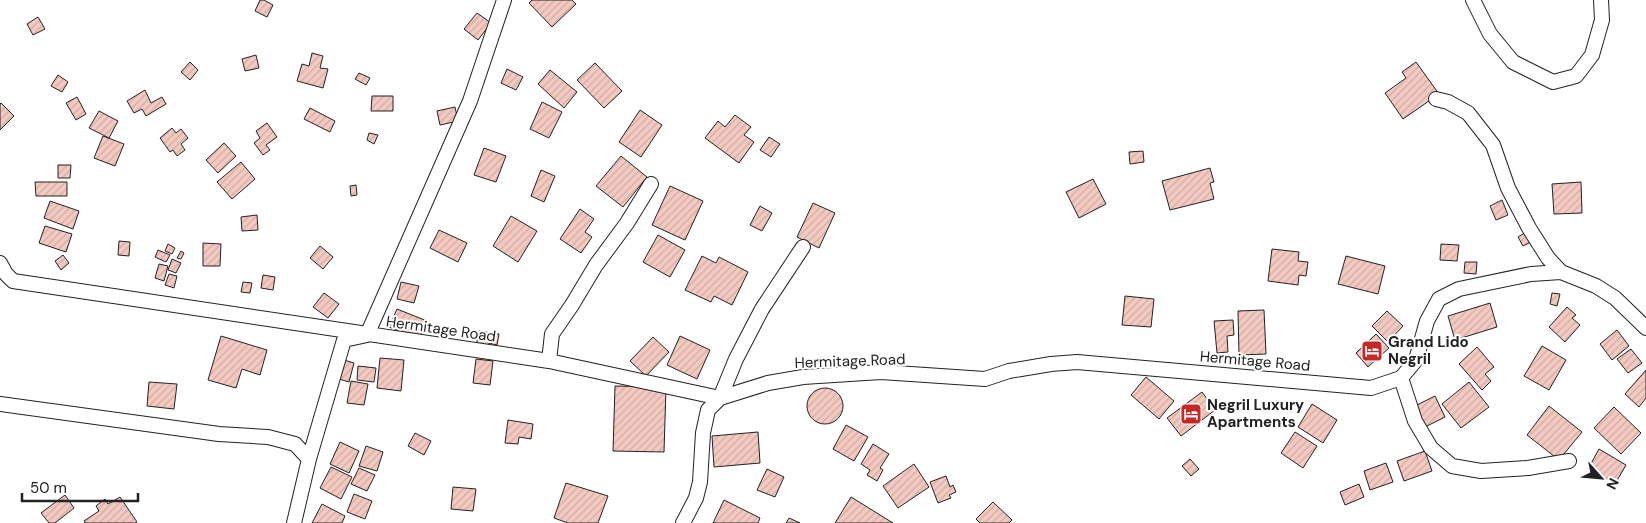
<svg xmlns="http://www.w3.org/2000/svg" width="1646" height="523" font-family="'DM Sans',sans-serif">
<defs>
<pattern id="building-hatch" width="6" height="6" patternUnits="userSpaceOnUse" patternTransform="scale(1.25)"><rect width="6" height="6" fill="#f3c9c0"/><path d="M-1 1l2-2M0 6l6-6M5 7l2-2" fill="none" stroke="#d0aca5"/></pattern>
</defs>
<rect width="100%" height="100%" fill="#fff"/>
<path fill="url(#building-hatch)" stroke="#222" d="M260 0H264L273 5 267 17 255 11Z
M532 0H572L576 4 552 27 529 3Z
M477 13 491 23 478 40 464 29Z
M38 17 45 29 33 35 27 24Z
M312 53 323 56 320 68 328 69 323 88 297 81 302 64 309 66Z
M256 55 259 68 245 71 242 59Z
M190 62 198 70 190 80 181 72Z
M1416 62 1439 94 1403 119 1385 93 1406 78 1402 72Z
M595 63 622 91 604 108 577 80Z
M507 69 523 77 516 90 501 83Z
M550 70 577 92 564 108 538 84Z
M359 73 370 78 366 85 355 79Z
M58 75 68 82 62 92 51 86Z
M145 90 151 103 162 97 166 104 146 116 142 109 134 113 127 101Z
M372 96H393V111H371Z
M77 97 86 114 76 120 66 103Z
M542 102 562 112 549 138 530 129Z
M1 103 14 116 0 130V104Z
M455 107 458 121 440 125 437 111Z
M310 108 335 121 330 132 304 119Z
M640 110 662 125 641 157 619 142Z
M99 111 118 121 109 138 89 128Z
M735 115 751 127 744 135 754 142 739 163 705 138 718 121 725 127Z
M267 123 277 137 266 145 270 150 263 155 254 143 260 138 256 131Z
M172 128 176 133 181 129 188 138 181 144 185 150 177 156 173 150 170 152 160 138Z
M369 133 378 135 374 144 367 140Z
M103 136 124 144 115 166 94 158Z
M769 137 780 144 771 157 760 150Z
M224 143 236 156 218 173 206 160Z
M484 148 506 156 496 182 474 175Z
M1143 151 1144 162 1130 164 1129 152Z
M621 156 647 177 623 207 596 186Z
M241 162 255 179 232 199 217 182Z
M58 165H71L70 178H58Z
M1210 168 1214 182 1210 183 1214 199 1170 210 1162 181Z
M541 170 555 176 544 202 531 196Z
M1093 179 1106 204 1079 218 1066 192Z
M35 182H67V196H36Z
M1581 182 1582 213 1554 214 1552 184Z
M356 185 357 195 351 196 350 186Z
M670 186 703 201 685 240 652 225Z
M1502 200 1508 215 1496 220 1490 206Z
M50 201 79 211 73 229 44 218Z
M813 203 835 213 819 248 797 237Z
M760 206 772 213 762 231 750 225Z
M580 209 594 219 585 232 592 237 581 253 560 239Z
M257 215 258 230 242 231 241 217Z
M511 216 537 231 518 262 493 246Z
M45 226 72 234 66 252 39 243Z
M439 230 467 243 458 262 430 248Z
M1528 231 1533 241 1523 246 1518 237Z
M658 235 685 250 670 277 643 262Z
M119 241 130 242 129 256 118 255Z
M203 243 221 244 220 266H203Z
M168 244 175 248 172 254 165 251Z
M1441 244 1459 245 1457 261 1440 260Z
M320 246 333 257 323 269 310 258Z
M1272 249 1299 252 1298 261 1308 262 1306 276 1299 275 1298 285 1268 281Z
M158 250 170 255 166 262 155 257Z
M181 251 184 253 181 259 177 258Z
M63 255 69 263 61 270 55 261Z
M702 256 716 263 719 257 748 272 732 305 714 296 711 302 685 290Z
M1346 256 1385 266 1378 294 1338 284Z
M172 259 181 263 176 273 168 270Z
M1465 262H1477L1476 274 1464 273Z
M159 264 168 266 164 281 155 278Z
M169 274 177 276 174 288 165 285Z
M263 275 275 277 273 290 261 288Z
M243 282 252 283 250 293 241 292Z
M401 282 419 286 414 303 397 299Z
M324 293 339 304 328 318 313 307Z
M1552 293 1560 294 1557 306 1550 304Z
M1125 296 1154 299 1151 327 1122 325Z
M1490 303 1497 327 1455 340 1448 316Z
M1567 307 1576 315 1572 318 1580 325 1565 342 1549 327Z
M397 309 427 321 419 339 389 327Z
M1264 310 1266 354 1239 355 1238 311Z
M1387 311 1403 326 1388 342 1372 326Z
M1233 320 1234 335 1227 336 1228 352 1217 353 1214 321Z
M1617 330 1629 346 1612 360 1600 344Z
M479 331 499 334 497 345 489 343 488 349 476 347Z
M1376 334 1389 348 1368 367 1356 353Z
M221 336 267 350 260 375 242 369 236 388 208 380Z
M680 336 710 350 697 379 667 365Z
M653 337 669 352 646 376 630 361Z
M1542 346 1566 360 1549 390 1524 376Z
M1477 347 1494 367 1485 374 1491 381 1482 390 1459 364Z
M1631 349 1642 363 1628 373 1617 359Z
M380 358 404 360 401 391 377 388Z
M476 359 493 361 490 385 473 383Z
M344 360 354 363 349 382 339 379Z
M358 366 376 368 374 382 357 380Z
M1646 370V398L1639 407 1625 394Z
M1146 377 1174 401 1159 419 1131 395Z
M351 381 368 384 364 405 347 403Z
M149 382 177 384 174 409 147 406Z
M1469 382 1489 407 1461 428 1442 404Z
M615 386 666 387 664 452 613 451Z
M807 406a18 18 0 1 1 36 0a18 18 0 1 1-36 0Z
M1202 392 1215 410 1181 436 1167 418Z
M1435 396 1445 417 1425 427 1415 406Z
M1312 404 1337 420 1323 443 1298 427Z
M1549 406 1582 432 1559 460 1527 435Z
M1614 407 1641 433 1621 454 1594 428Z
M508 420 533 424 531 439 519 437 518 444 505 443Z
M846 425 868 437 854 461 833 449Z
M758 432 760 463 714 467 712 436Z
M1295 432 1317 446 1303 468 1281 453Z
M415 433 431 441 424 455 408 446Z
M340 442 359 451 349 473 330 464Z
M873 444 889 454 880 468 883 470 877 481 867 475 870 470 861 464Z
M366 446 383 452 377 471 359 466Z
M1599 449 1626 465 1615 484 1588 469Z
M1425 451 1432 471 1404 481 1397 461Z
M1190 459 1199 469 1191 476 1182 466Z
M1386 463 1393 482 1370 490 1364 471Z
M914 464 929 487 898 508 883 486Z
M331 467 352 477 341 499 320 488Z
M359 468 375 475 367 491 351 484Z
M767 469 784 477 775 497 757 490Z
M946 476 950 487 953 485 956 492 949 495 951 498 938 503 930 482Z
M566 483 608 496 598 523H568L554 518Z
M1359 484 1364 497 1345 505 1340 492Z
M453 487 476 489 473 511 451 509Z
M354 494 372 501 365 519 347 512Z
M65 495 74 508 55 523H49L41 513Z
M120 497 137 522 135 523H85L84 521 99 511 96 506 105 499 108 504Z
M851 497 893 523H835Z
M724 500 760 518 758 523H713Z
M993 502 1012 520 1009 523H980L976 519Z
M322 504 345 516 342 523H312Z
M789 518 800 523H786Z"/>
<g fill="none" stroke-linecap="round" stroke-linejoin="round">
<g stroke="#222" stroke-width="16">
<path id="minor" d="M1473 0 1490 34 1513 62 1553 82 1576 76 1592 55 1602 20 1601 0
M1436 99 1448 102 1468 113 1493 145 1508 188 1529 228 1548 258 1561 272
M0 263 6 274 13 281 549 361 720 398 768 383 803 377 881 372 985 379 1009 371 1051 364 1077 362 1371 388 1401 378 1416 360 1427 321 1439 299 1459 289 1531 274 1561 272 1596 286 1615 298 1646 328
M549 361 552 334 572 305 596 265 627 223 651 184
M1401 378 1415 421 1431 448 1452 466 1481 471 1528 468 1569 461
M0 404 219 434 268 437 295 444 309 459
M294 523 309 459 344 340 367 335 470 101 504 0
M683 523 696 498 700 482 703 433 708 410 720 398 736 359 762 309 803 247"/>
</g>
<use href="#minor" stroke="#fff" stroke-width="14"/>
</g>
<defs>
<g id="hotel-square" transform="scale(1.125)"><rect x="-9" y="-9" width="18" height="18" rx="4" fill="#c62828" stroke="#fff"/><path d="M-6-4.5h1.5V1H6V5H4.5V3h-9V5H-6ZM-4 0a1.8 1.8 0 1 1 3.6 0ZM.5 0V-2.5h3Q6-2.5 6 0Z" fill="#fff"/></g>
</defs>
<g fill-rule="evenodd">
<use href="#hotel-square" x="1372" y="351"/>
<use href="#hotel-square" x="1191" y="414"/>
</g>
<g text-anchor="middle" stroke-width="4" stroke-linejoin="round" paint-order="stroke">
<g font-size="15" fill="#222" stroke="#fff">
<text transform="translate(441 329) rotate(8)" y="5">Hermitage Road</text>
<text transform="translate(850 361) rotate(-2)" y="5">Hermitage Road</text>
<text transform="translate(1255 361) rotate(5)" y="5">Hermitage Road</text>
</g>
<g font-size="15" font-weight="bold" fill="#222" stroke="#fff" text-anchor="start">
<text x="1388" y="347">Grand Lido<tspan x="1388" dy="17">Negril</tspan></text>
<text x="1207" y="410">Negril Luxury<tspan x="1207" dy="17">Apartments</tspan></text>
</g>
</g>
<g transform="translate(1601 478) rotate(117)" stroke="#ffffff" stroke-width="4" paint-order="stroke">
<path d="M0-4L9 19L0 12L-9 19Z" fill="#222222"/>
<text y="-8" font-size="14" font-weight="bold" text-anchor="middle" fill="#222222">N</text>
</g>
<path d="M22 493v8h116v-8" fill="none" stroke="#222222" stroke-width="2.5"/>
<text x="30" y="493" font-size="15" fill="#222222" stroke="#ffffff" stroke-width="4" paint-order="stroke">50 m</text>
</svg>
